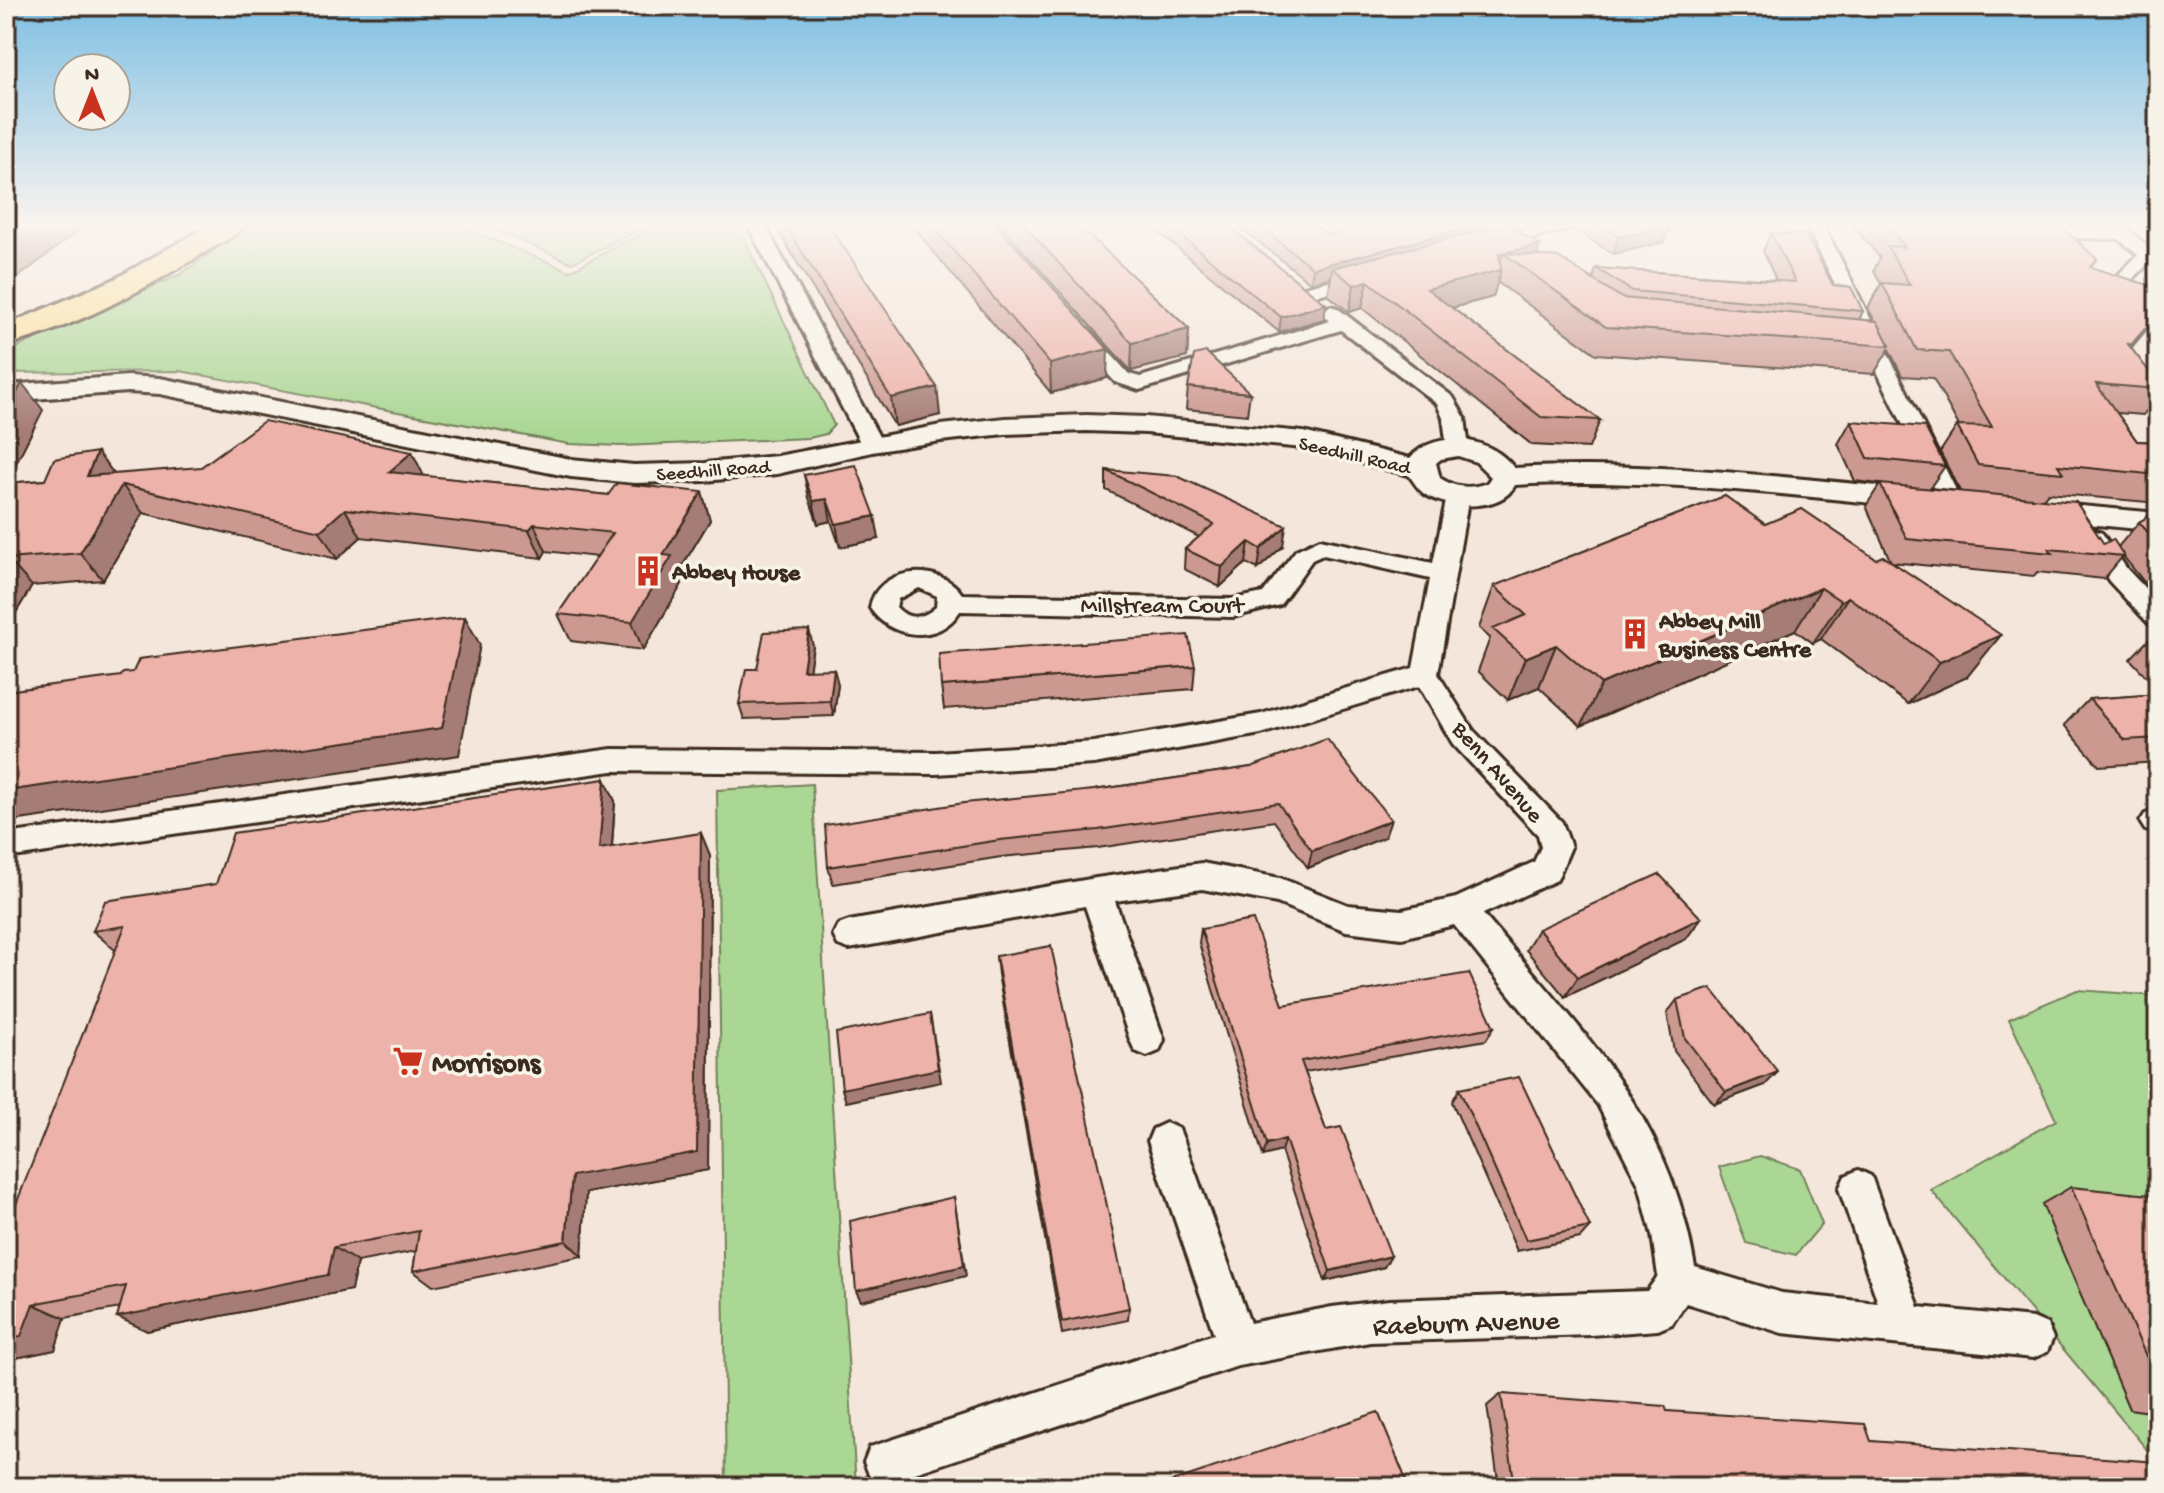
<svg xmlns="http://www.w3.org/2000/svg" width="2164" height="1493" font-family="'Gochi Hand',sans-serif">
<rect width="100%" height="100%" fill="#f5e6db"/>
<filter id="ink" filterUnits="userSpaceOnUse"><feTurbulence type="fractalNoise" baseFrequency=".0125" numOctaves="2"/><feDisplacementMap in="SourceGraphic" scale="16" xChannelSelector="R" yChannelSelector="G"/><feConvolveMatrix kernelMatrix="1 2 1 2 8 2 1 2 1" color-interpolation-filters="sRGB"/></filter>
<g filter="url(#ink)">
<path fill="#abd795" stroke="#73805a" stroke-width="2" d="M255 222H449L570 271 663 222H736L834 425 826 434 809 438 623 446 569 444 180 371 8 373 6 355 20 346 179 275Z
M494 222H655L572 263 486 226Z
M812 784 856 1487H726L717 790Z
M2077 990 2158 996V1463L1931 1190 2056 1120 2009 1019Z
M1760 1156 1800 1169 1822 1224 1796 1255 1746 1243 1719 1167Z"/>
<g fill="none" stroke-linecap="round" stroke-linejoin="round">
<g stroke="#3b2a1e" stroke-width="6">
<path id="minor" d="M746 222H763L883 444 880 449 872 451 861 444Z
M1552 222H1582L1580 226 1489 249 1480 244 1483 240Z
M1805 222H1822L1962 502 1959 507H1943L1940 502Z
M2101 222H2120L2157 255 2126 286 2158 297V309L2107 292 2105 288 2138 255 2119 239 2073 238 2084 250 2075 255 2069 254 2048 232 2057 227 2106 228Z
M1364 272 1373 277 1370 281 1307 298 1298 292 1300 288Z
M1330 306 1337 308 1453 397 1465 418 1469 448 1466 453 1458 455 1447 448 1443 418 1437 404 1341 330 1139 390 1115 382 1072 334 1075 330H1089L1129 374 1140 377 1330 321 1321 312Z
M1458 489 1466 491 1469 496 1438 674 1473 730 1562 822 1571 847 1557 880 1483 914C1579 1029 1670 1112 1695 1267L1782 1293 1878 1303 1839 1189 1845 1176 1858 1170 1871 1176 1919 1307 2033 1318 2047 1324 2053 1338 2047 1352 2033 1358 1782 1333 1686 1303 1672 1324 1658 1330 1591 1335 1370 1342 1238 1366 885 1483 870 1477 864 1462 870 1447 1214 1334 1148 1141 1153 1129 1166 1123 1179 1129 1184 1141 1250 1323 1332 1307 1389 1300 1647 1291 1658 1276 1652 1235 1639 1185 1598 1105 1454 925 1402 938 1346 931 1277 903 1202 889 1115 901 1164 1040 1159 1051 1147 1056 1135 1051 1130 1040 1085 906 849 949 838 945 833 935 838 925 849 921 1096 878 1202 863 1280 878 1348 905 1402 910 1456 898 1534 862 1541 847 1538 835 1453 744 1419 686 1261 734 1094 764 936 774 612 771 6 858V834L612 749 936 752 1094 742 1261 714 1413 668 1430 579 1323 555 1312 560 1280 605 1233 617 960 611C939 645 890 639 870 608 876 566 941 562 962 594L1233 599 1263 593 1296 550 1320 539 1433 563 1447 496 1450 491ZM919 588 937 596 936 607C922 619 909 621 896 607L898 599Z
M2094 530 2102 533 2127 569 2158 602V627L2149 624 2109 581 2082 538 2086 533Z
M2158 810V834L2145 830 2140 822 2145 814Z"/>
</g>
<g stroke="#3b2a1e" stroke-width="6">
<path id="tertiary" d="M128 376 160 378 571 459 634 465 705 463 777 456 941 425 1005 418 1086 415 1146 417 1303 432 1410 458C1436 428 1492 437 1514 468 1651 460 1786 478 1922 490L1932 493 1937 499 1932 505 1922 508C1786 495 1652 477 1515 485 1501 512 1449 509 1426 495 1418 490 1414 482 1409 475L1303 448 1146 433 1086 431 1005 434 941 441 872 452 777 474 705 481 634 483 571 477 160 394 128 392 6 401V385ZM1458 456 1476 462 1491 477 1487 483C1471 489 1454 488 1440 478L1436 463 1441 459Z
M2037 502 2158 513V531L2026 518 2022 511 2026 504Z"/>
</g>
<g stroke="#3b2a1e" stroke-width="6">
<path id="primary" d="M215 222H247C239 235 220 243 207 251 146 288 76 328 6 345V325L113 280Z"/>
</g>
<use href="#minor" fill="#f7f3e8" fill-rule="evenodd"/>
<use href="#tertiary" fill="#f7f3e8" fill-rule="evenodd"/>
<use href="#primary" fill="#fadf96" fill-rule="evenodd"/>
</g>
<path fill="#cc9991" stroke="#3b2a1e" stroke-width="2" d="M773 222H827L940 415 895 426Z
M909 222H994L1107 378 1051 393Z
M997 222H1075L1189 329 1187 357 1131 371Z
M1146 222H1223L1326 304 1324 319 1279 332Z
M1233 222H1310L1328 235 1481 230 1593 279 1596 268 1776 280 1763 251 1771 233 1863 311 1859 320 1875 321 1868 308 1881 284 1874 270 1880 258 1850 222H2056L2092 267 2158 316 2131 348 2158 383V396L2143 415 2117 413 2137 441 2158 442V503L2048 493 2043 499 2104 544 2118 547 2139 522 2158 511V587L2154 583 2144 582 2123 556 2104 579 2037 572 2034 576 1891 562 1866 506 1880 484 1855 481 1838 444 1851 421 1945 466 1930 488 1960 491 1940 452 1957 426H1959L1933 378 1902 376 1889 349 1874 374 1596 354 1497 282 1493 297 1452 308 1600 420 1589 448 1532 445 1362 308 1349 312 1328 295 1331 277 1311 283Z
M1575 222H1665L1670 226 1664 242 1613 254 1573 228Z
M1188 387 1250 393 1247 415 1186 409Z
M97 452 114 474 424 476 608 495 702 492 710 520 678 573 682 584 643 650 571 641 558 614 597 557 546 551 542 558 361 537 337 559 143 513 103 580 32 586 6 629V483L45 480Z
M1106 470 1283 546 1258 569 1246 563 1220 587 1184 569 1185 549 1199 537 1106 490Z
M804 475 879 539 840 547 831 521 818 524 809 498Z
M1725 496 1967 677 1908 704 1821 639 1813 643 1795 630 1581 726 1539 687 1508 700 1478 671 1490 638 1479 628 1494 586Z
M2155 633H2158V689L2130 659Z
M813 646 809 670 838 684 834 716 744 719 739 704 757 669Z
M1195 666 1193 689 944 709 941 686Z
M2158 694V762L2099 766 2064 725 2089 699Z
M1251 767 1385 837 1308 868 1274 821 1098 848 1001 857 833 884 828 867 1094 790Z
M615 801 612 847 710 855 708 1170 586 1193 582 1256 433 1286 413 1271 416 1251 357 1262 351 1290 147 1331 120 1308 65 1318 55 1350 6 1360 115 950 93 931 216 884Z
M1701 918 1686 939 1565 997 1526 950 1538 929Z
M1201 929 1283 1005 1494 1027 1486 1040 1305 1072 1326 1130 1384 1267 1325 1281 1281 1151 1263 1156 1199 943Z
M996 956 1129 1308 1128 1320 1062 1334 998 974Z
M1677 1000 1765 1085 1714 1104 1674 1051 1667 1013Z
M1459 1089 1590 1227 1580 1238 1517 1251 1452 1102Z
M2071 1187 2158 1211V1413L2129 1409 2042 1204Z
M1501 1394 1667 1411 1871 1441 2158 1487H1499L1487 1406Z"/>
<path fill="#a67d76" stroke="#3b2a1e" stroke-width="2" d="M19 222H89L6 287V232Z
M1483 224 1479 238 1332 268 1331 277 1311 283 1313 268Z
M1670 226 1664 242 1613 254 1619 237Z
M1540 245 1532 272 1503 253Z
M1503 253 1498 271 1501 270 1493 297 1420 316 1427 289Z
M1368 281 1362 308 1349 312 1354 285Z
M1326 304 1324 319 1279 332 1281 317Z
M2158 313V316L2112 370 2131 345Z
M1189 329 1187 357 1131 371 1132 343Z
M1108 349 1107 378 1051 393 1050 364Z
M22 383 43 410 9 477H6V413Z
M937 387 940 415 895 426 891 398Z
M97 452 118 479 87 476Z
M412 452 426 480 389 472Z
M122 485 143 513 103 580 80 553Z
M702 492 710 520 678 573 682 584 643 650 632 622 663 555Z
M827 499 831 521 818 524 813 501Z
M345 509 361 537 337 559 320 531Z
M875 516 879 539 840 547 836 524Z
M534 524 546 551 542 558 529 530Z
M1286 526 1283 546 1258 569 1261 549Z
M1249 542 1246 563 1220 587 1222 567Z
M8 559 32 586 6 629V561Z
M1821 588 1795 630 1581 726 1601 684Z
M1848 597 1821 639 1813 643 1841 601Z
M465 617 480 645 459 755 6 822V791Z
M809 630 813 646 807 685 803 670Z
M2001 635 1967 677 1908 704 1940 662Z
M1556 645 1539 687 1508 700 1525 658Z
M834 669 838 684 834 716 830 701Z
M605 779 615 801 610 871 599 849Z
M1391 820 1385 837 1308 868 1312 851Z
M701 833 710 855 708 1170 586 1193 582 1256 566 1241 572 1176Z
M1701 918 1686 939 1565 997 1578 977Z
M930 1014 941 1082 846 1102 842 1089Z
M1778 1072 1765 1085 1714 1104 1726 1092Z
M1285 1139 1281 1151 1263 1156 1267 1144Z
M954 1197 966 1276 861 1301 856 1291Z
M334 1247 357 1262 351 1290 147 1331 117 1317Z
M1391 1256 1384 1267 1325 1281 1330 1271Z
M33 1304 65 1318 55 1350 6 1360V1339Z"/>
<path fill="#edb2a9" stroke="#3b2a1e" stroke-width="2" d="M6 222H19L6 232Z
M784 222H827L937 387 891 398Z
M929 222H994L1108 349 1050 364Z
M1021 222H1075L1189 329 1132 343Z
M1164 222H1223L1326 304 1281 317Z
M1253 222H1310L1328 235 1379 222H1479L1483 224 1313 268Z
M1595 222H1665L1670 226 1619 237Z
M1883 222H2056L2097 259 2090 267 2158 288V313L2131 345 2127 343 2158 383V389L2096 384 2137 441 2158 442V475L2058 465 2063 473 1978 465 1957 426 1992 427 1949 352 1917 350 1882 283 1910 285 1887 246 1905 247Z
M1507 224 1540 245 1503 253 1558 257 1622 298 1877 321 1890 346 1606 327 1503 253 1499 254 1501 270 1427 289 1600 420 1541 417 1368 281 1354 285 1332 268Z
M1771 233 1806 235 1833 285 1851 287 1863 311 1632 291 1596 268 1795 282Z
M1206 352 1250 393 1188 387 1194 355Z
M22 383 6 413V384Z
M264 421 412 452 389 472 608 495 617 483 702 492 663 555 672 556 632 622 558 614 613 533 534 524 529 530 345 509 320 531 122 485 80 553 8 559 6 561V483L45 480 54 459 97 452 87 476 201 467Z
M1851 421 1925 427 1945 466 1868 458Z
M856 465 875 516 836 524 827 499 813 501 804 475Z
M1106 470 1177 476 1286 526 1261 549 1249 542 1222 567 1185 549 1214 524Z
M1880 484 2076 502 2104 544 2113 539 2124 556 2049 549 2052 553 1907 539Z
M1725 496 1765 524 1802 509 1876 559 1883 556 2001 635 1940 662 1848 597 1841 601 1821 588 1601 684 1556 645 1525 658 1493 629 1526 615 1494 586Z
M2158 511V544L2139 522Z
M465 617 442 728 6 791V691L121 676 123 673 133 672 139 659Z
M809 630 803 670 834 669 830 701 739 704 746 669H757L764 632Z
M1188 635 1195 666 941 686 939 654Z
M2158 694V738L2125 740 2089 699Z
M1327 739 1391 820 1312 851 1278 803 1098 830 1000 840 828 867 825 825 964 803 1094 790 1251 767Z
M605 779 599 849 701 833 697 1152 572 1176 566 1241 413 1271 419 1231 334 1247 328 1275 117 1317 126 1286 33 1304 21 1336 6 1339V1230L125 926 93 931 105 901 216 884 233 833Z
M1659 874 1701 918 1578 977 1538 929Z
M1253 920 1283 1005 1469 973 1494 1027 1301 1061 1326 1130 1341 1127 1391 1256 1330 1271 1285 1139 1267 1144 1201 929Z
M1051 946 1129 1308 1062 1322 996 956Z
M1711 988 1778 1072 1726 1092 1685 1038 1677 1000Z
M930 1014 938 1069 842 1089 836 1033Z
M1519 1077 1590 1227 1526 1240 1459 1089Z
M2071 1187 2150 1195 2158 1211V1383Z
M954 1197 964 1266 856 1291 850 1221Z
M1501 1394 1665 1406 1667 1411 1865 1424 1871 1441 2158 1462V1487H1515Z
M1378 1412 1409 1487H1156Z"/>
</g>
<linearGradient id="sky" x2="0" y2="1"><stop stop-color="#7ebfe3"/><stop offset="0.52" stop-color="#faf4ef"/><stop offset="1" stop-color="#faf4ef" stop-opacity="0"/></linearGradient>
<rect width="2164" height="431" fill="url(#sky)"/>
<defs>
<g id="building-bare" transform="scale(2.4)"><path d="M-4-6H4V6H1V3H-1V6H-4ZM-2.5-4.3h1.7v1.8h-1.7ZM.8-4.3h1.7v1.8H.8ZM-2.5-1h1.7V.8h-1.7ZM.8-1h1.7V.8H.8Z" fill="#c8321e" stroke="#f7f3e8" stroke-width="2.5" paint-order="stroke"/></g>
<g id="supermarket-bare" transform="scale(2.4)"><path d="M-6-5.5h2.5l.6 2H6L4.5 2H-2.5L-4.4-4H-6ZM-1.5 3.2a1.3 1.3 0 1 0 .1 0ZM3 3.2a1.3 1.3 0 1 0 .1 0Z" fill="#c8321e" stroke="#f7f3e8" stroke-width="2.5" paint-order="stroke"/></g>
</defs>
<g fill-rule="evenodd">
<use href="#building-bare" x="648" y="571"/>
<use href="#building-bare" x="1635" y="634"/>
<use href="#supermarket-bare" x="408" y="1061"/>
</g>
<g text-anchor="middle" stroke-width="7" stroke-linejoin="round" paint-order="stroke">
<g font-size="20" fill="#3b2a1e" stroke="#f7f3e8">
<text transform="translate(1355 454) rotate(13)" y="7">Seedhill Road</text>
<text transform="translate(713 469) rotate(-4)" y="7">Seedhill Road</text>
</g>
<g font-size="24" font-weight="bold" fill="#3b2a1e" stroke="#f7f3e8" text-anchor="start">
<text x="672" y="579">Abbey House</text>
<text x="1659" y="628">Abbey Mill<tspan x="1659" dy="28">Business Centre</tspan></text>
</g>
<g font-size="24" fill="#3b2a1e" stroke="#f7f3e8">
<text x="1162" y="612">Millstream Court</text>
<text transform="translate(1499 771) rotate(49)" y="8">Benn Avenue</text>
</g>
<g font-size="28" font-weight="bold" fill="#3b2a1e" stroke="#f7f3e8" text-anchor="start">
<text x="432" y="1071">Morrisons</text>
</g>
<g font-size="28" fill="#3b2a1e" stroke="#f7f3e8">
<text transform="translate(1466 1321) rotate(-2)" y="10">Raeburn Avenue</text>
</g>
</g>
<rect width="2164" height="1493" fill="none" stroke="#f7f3e8" stroke-width="32"/>
<rect x="16" y="16" width="2132" height="1461" fill="none" stroke="#3b2a1e" stroke-width="3" filter="url(#ink)"/>
<g transform="translate(92 92)"><circle r="38" fill="#f7f3e8" stroke="#aca397" stroke-width="2"/>
<path d="M0-6L14 30L0 20L-14 30Z" fill="#c8321e"/>
<text y="-12" font-size="22" font-weight="bold" text-anchor="middle" fill="#3b2a1e">N</text>
</g>
</svg>
